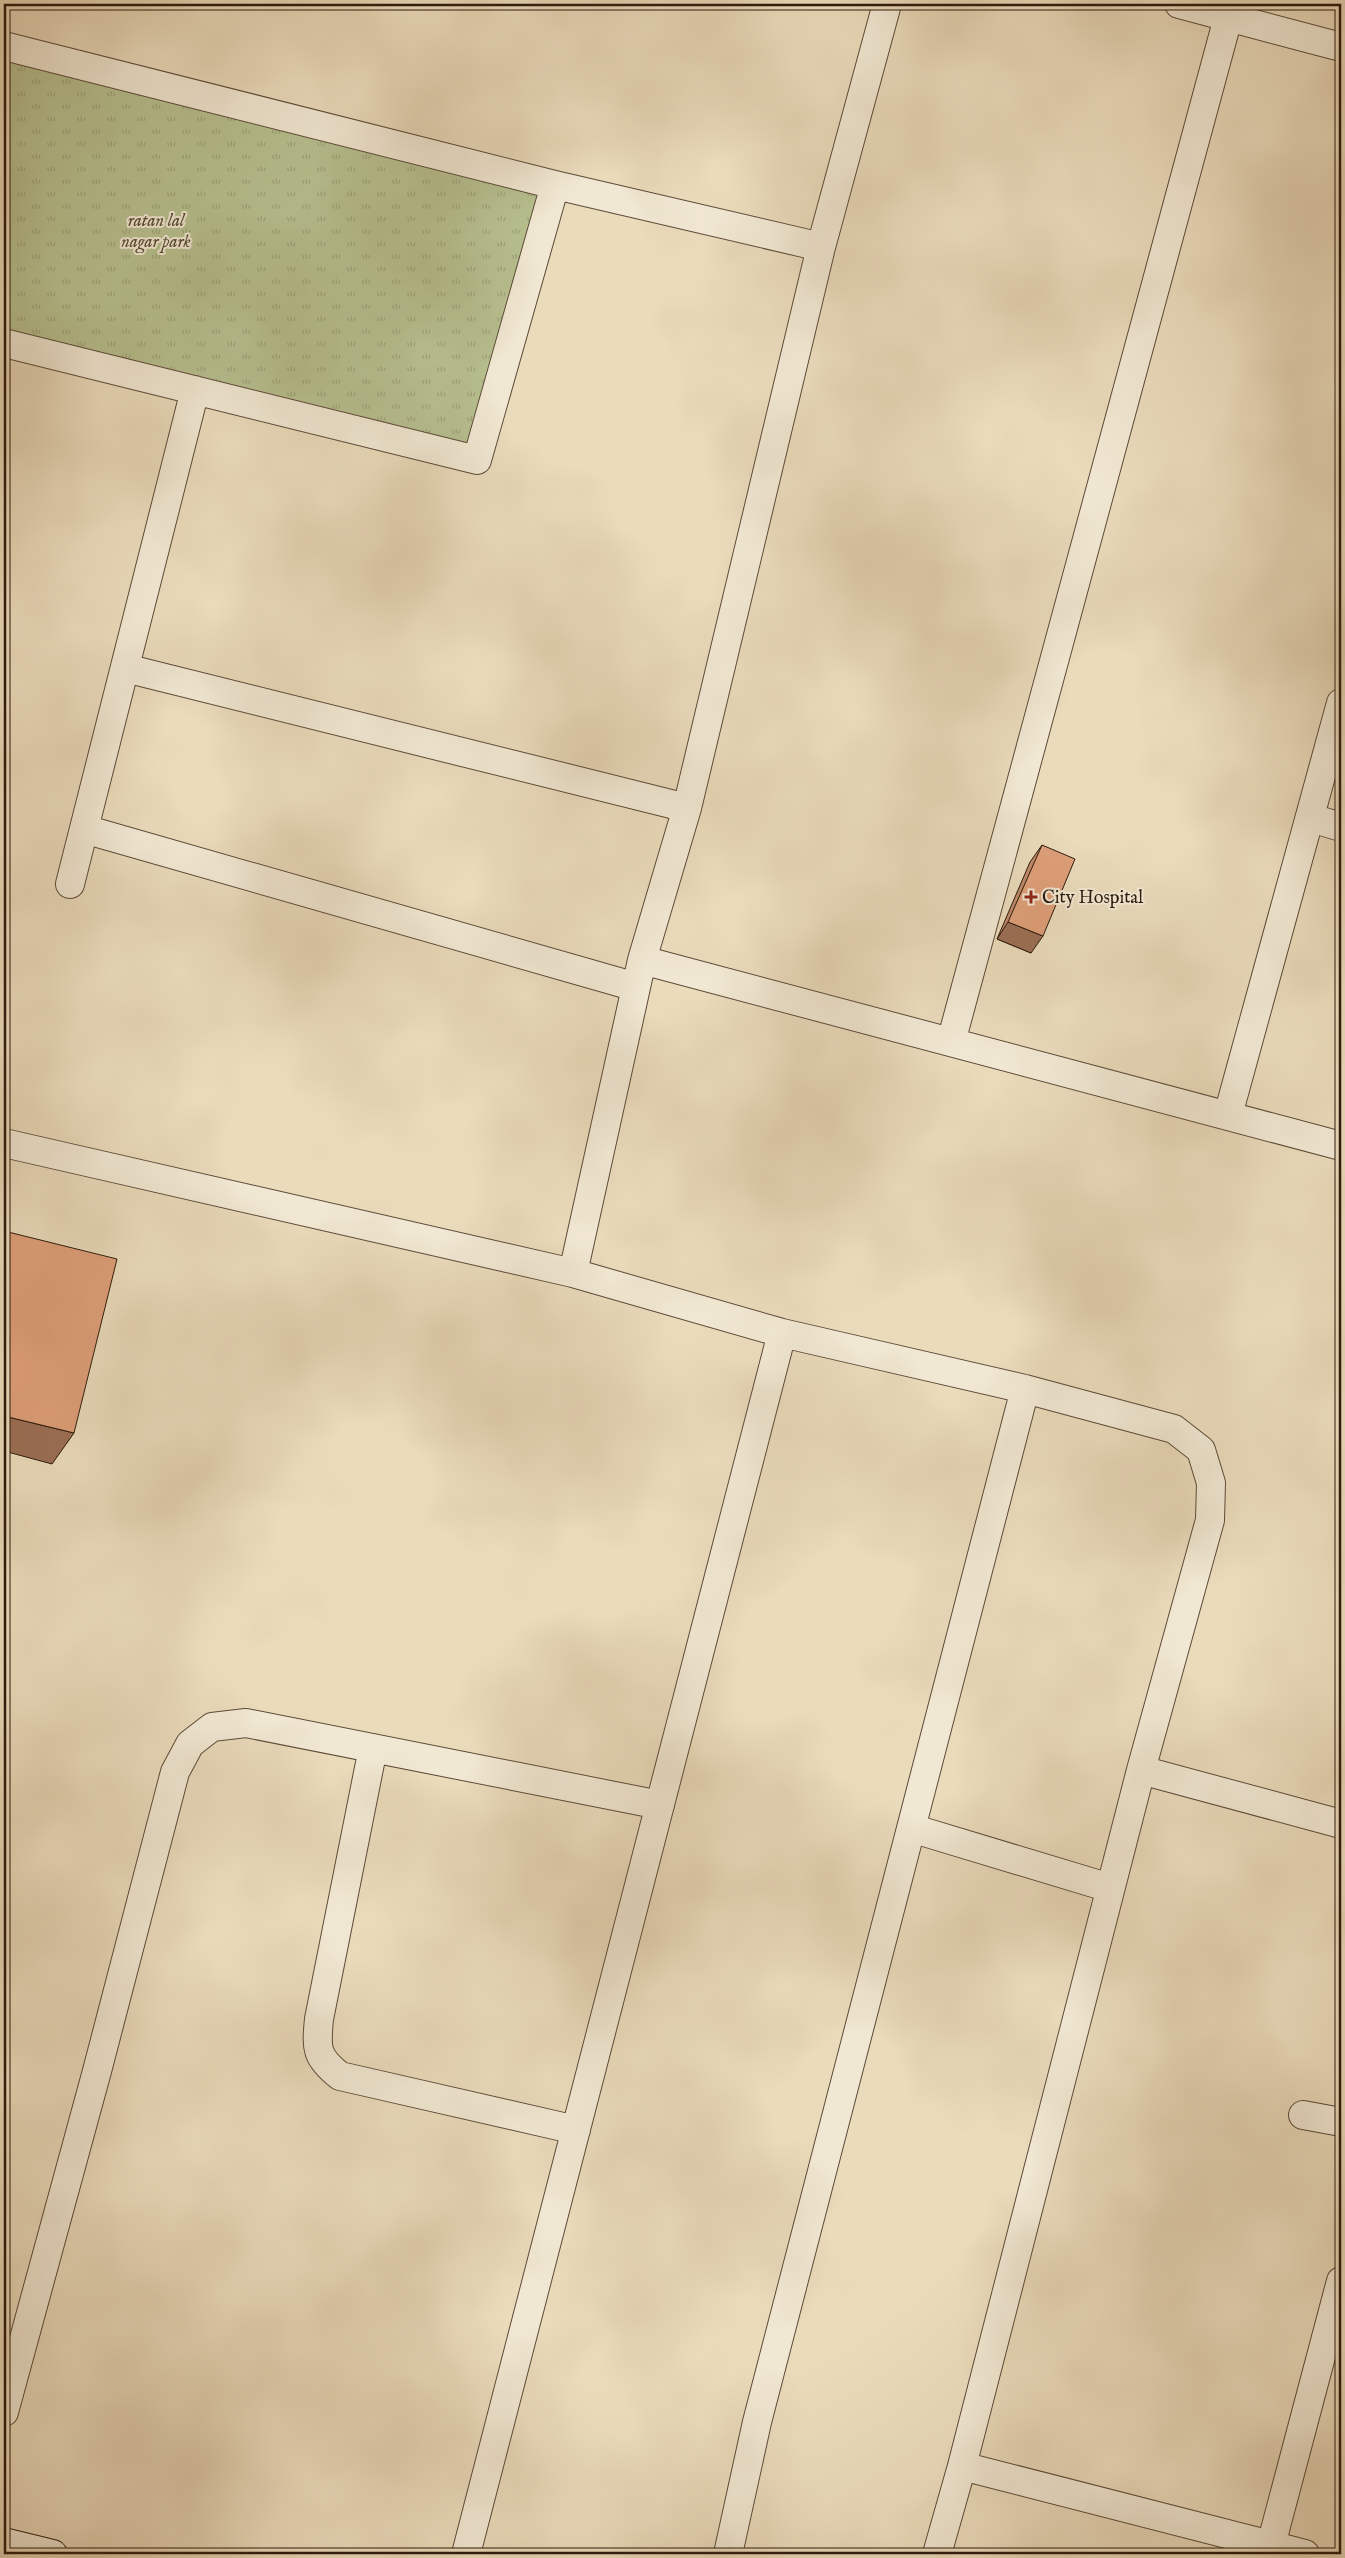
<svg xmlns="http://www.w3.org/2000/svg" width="1345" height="2558" font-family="'IM FELL English',serif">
<defs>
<pattern id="grass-tufts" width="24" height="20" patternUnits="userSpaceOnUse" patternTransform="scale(1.25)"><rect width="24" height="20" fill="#b7c090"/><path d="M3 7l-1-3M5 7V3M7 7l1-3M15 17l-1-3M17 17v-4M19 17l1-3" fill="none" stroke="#9ea47b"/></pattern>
</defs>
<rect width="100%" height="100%" fill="#eadbbb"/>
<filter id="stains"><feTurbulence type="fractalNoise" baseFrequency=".004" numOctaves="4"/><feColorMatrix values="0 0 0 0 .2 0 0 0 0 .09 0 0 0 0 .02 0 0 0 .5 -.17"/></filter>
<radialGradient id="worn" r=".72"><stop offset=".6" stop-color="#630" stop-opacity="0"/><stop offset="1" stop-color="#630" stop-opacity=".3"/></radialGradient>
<path fill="url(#grass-tufts)" stroke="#726d4e" d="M4 43 556 183 478 457 4 341Z"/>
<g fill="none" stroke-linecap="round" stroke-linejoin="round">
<g stroke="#5c4a38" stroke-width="30">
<path id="street" d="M1179 4 1341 47
M4 46 555 185 821 247
M4 343 477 460 555 185
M125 668 687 808
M1311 818 1341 827
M84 829 636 987
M70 884 195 390
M642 960 1341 1146
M951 1042 1228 18
M1228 1115 1341 703
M4 1143 573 1273 782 1333 1025 1389 1174 1429 1201 1450 1211 1483 1210 1520 1141 1770 962 2466 1305 2554
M573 1273 642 960 687 808 821 247 887 4
M373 1748 319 2019C316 2049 316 2057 340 2076L576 2130
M1141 1770 1341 1824
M911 1828 1110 1888
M1303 2115 1341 2122
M4 2412 97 2071 175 1772 190 1744 212 1727 246 1723 660 1805
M1271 2545 1341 2281
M466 2554 782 1333
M728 2554 757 2422 1025 1389
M937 2554 962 2466"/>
</g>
<g stroke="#2c1a0d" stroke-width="30">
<path id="secondary" d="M4 2542 53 2554"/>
</g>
<use href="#street" stroke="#f1e8d3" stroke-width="28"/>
<use href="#secondary" stroke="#f1e8d3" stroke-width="28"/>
</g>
<path fill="#bf8968" stroke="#2c1a0d" d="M1042 845 1031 953 997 939 1030 862Z"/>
<path fill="#9b6f55" stroke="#2c1a0d" d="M1008 922 1043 936 1031 953 997 939Z
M4 1416 74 1433 52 1464 4 1451Z"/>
<path fill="#de9f79" stroke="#2c1a0d" d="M1042 845 1075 859 1043 936 1008 922Z
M4 1231 117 1259 74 1433 4 1416Z"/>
<path fill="#8f2418" stroke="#f1e8d3" stroke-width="2" d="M1028.5 889.5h5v5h5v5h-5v5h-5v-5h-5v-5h5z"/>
<g text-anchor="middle" stroke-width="4" stroke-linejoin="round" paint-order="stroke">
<g font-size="18" font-style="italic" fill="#564c34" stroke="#f1e8d3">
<text x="156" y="226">ratan lal<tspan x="156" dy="21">nagar park</tspan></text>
</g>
<g font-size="18" fill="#2c1a0d" stroke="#f1e8d3" text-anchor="start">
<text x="1042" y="903">City Hospital</text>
</g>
</g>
<rect width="1345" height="2558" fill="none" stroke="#eadbbb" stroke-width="20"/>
<rect x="5" y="5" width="1335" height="2548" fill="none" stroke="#2c1a0d" stroke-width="2.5"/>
<rect x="10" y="10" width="1325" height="2538" fill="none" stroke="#2c1a0d"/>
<rect width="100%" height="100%" filter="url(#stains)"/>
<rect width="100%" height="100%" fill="url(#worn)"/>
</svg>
